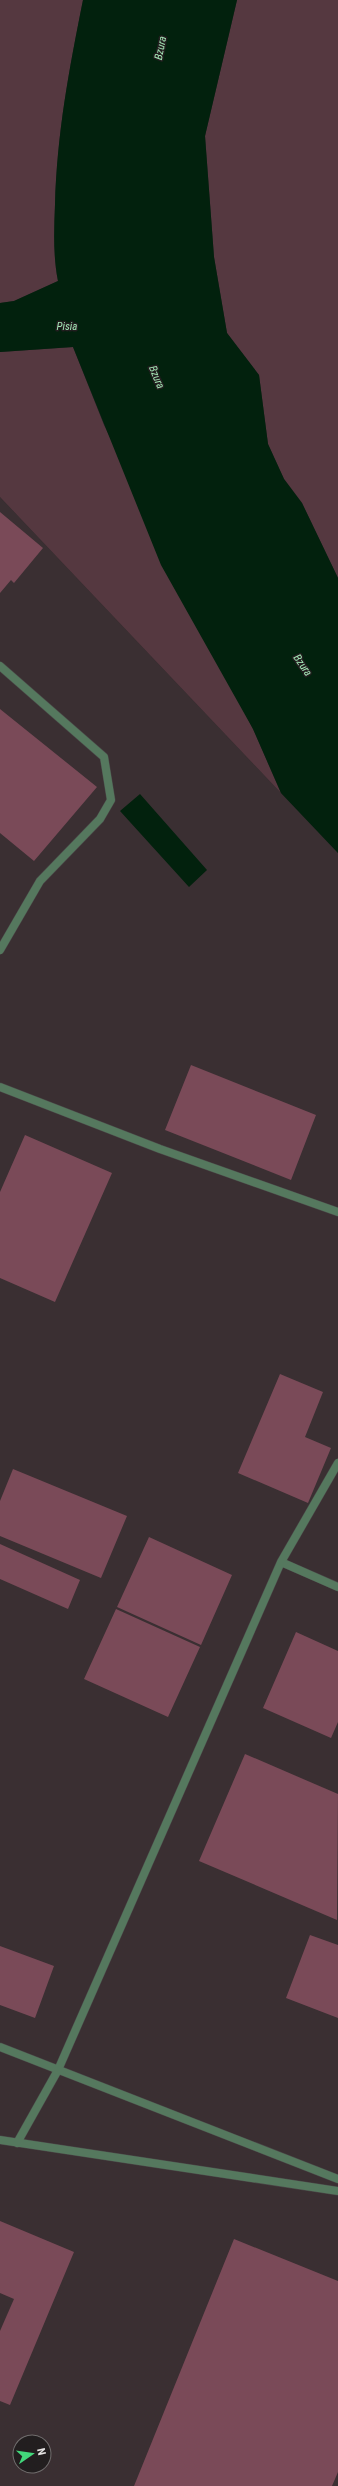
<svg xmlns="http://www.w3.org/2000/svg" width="338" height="2486" font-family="'Roboto Condensed',sans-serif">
<rect width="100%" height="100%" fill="#2c2829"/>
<path fill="#3a2f32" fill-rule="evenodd" d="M0 497 338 853V2486H0ZM20 2442H44V2466H20Z"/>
<path fill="#553840" d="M0 0H83C69 70 57 133 55 205 54 231 53 255 58 281L14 301 0 303Z
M237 0H338V578L302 503 284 479 268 444 259 375 227 333 214 257 205 136Z
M73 347 104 425 253 729 281 793 0 497V352Z"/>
<path fill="#02210d" d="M83 0H237L205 136 214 257 227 333 259 375 268 444 284 479 302 503 338 578V853L281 793 253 729 161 565 73 347 0 352V303L14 301 58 281C53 255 54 231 55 205 57 133 69 70 83 0Z
M140 794 207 870 189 887 120 811Z"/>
<path fill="#7a4a58" d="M0 512 43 548 14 583 11 580 0 593Z
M0 709 97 787 34 861 0 833Z
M191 1065 316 1115 291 1180 165 1130Z
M25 1135 112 1173 55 1302 0 1278V1192Z
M280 1374 323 1392 305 1437 331 1448 308 1503 238 1473Z
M13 1469 127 1516 101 1578 0 1536V1501Z
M149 1537 232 1575 201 1645 117 1607Z
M0 1544 80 1580 68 1609 0 1579Z
M116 1609 200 1647 168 1717 84 1679Z
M296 1632 338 1651V1722L331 1738 263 1708Z
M245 1754 338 1794 337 1920 199 1861Z
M310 1935 338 1945V2018L286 1998Z
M0 1946 54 1966 35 2018 0 2005Z
M0 2221 74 2252 10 2405 0 2401V2331L14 2299 0 2293Z
M234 2239 338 2281V2472L332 2486H134Z"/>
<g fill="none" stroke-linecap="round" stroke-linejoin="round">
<g stroke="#4a4647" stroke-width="9">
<path id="service" d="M0 666 104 757 111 800 100 819 40 881 0 950
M0 1087 160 1149 338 1212
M281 1562 338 1587
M0 2047 338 2179
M0 2140 338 2191
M17 2143 58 2070 281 1562 338 1463"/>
</g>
<use href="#service" stroke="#55785e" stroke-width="8"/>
</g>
<g text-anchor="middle" stroke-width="3" stroke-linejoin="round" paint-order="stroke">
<g font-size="11" font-style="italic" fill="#a2e5b4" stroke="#221e1f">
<text transform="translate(160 48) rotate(-79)" y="4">Bzura</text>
<text x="67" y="330">Pisia</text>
<text transform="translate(157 377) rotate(67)" y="4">Bzura</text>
<text transform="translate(303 665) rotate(55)" y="4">Bzura</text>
</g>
</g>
<g transform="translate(32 2454) rotate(77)"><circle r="19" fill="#221e1f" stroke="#706d6d"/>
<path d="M0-3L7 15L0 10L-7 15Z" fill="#42d77b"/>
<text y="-6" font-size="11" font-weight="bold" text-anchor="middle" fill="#e5e3e3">N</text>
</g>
</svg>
